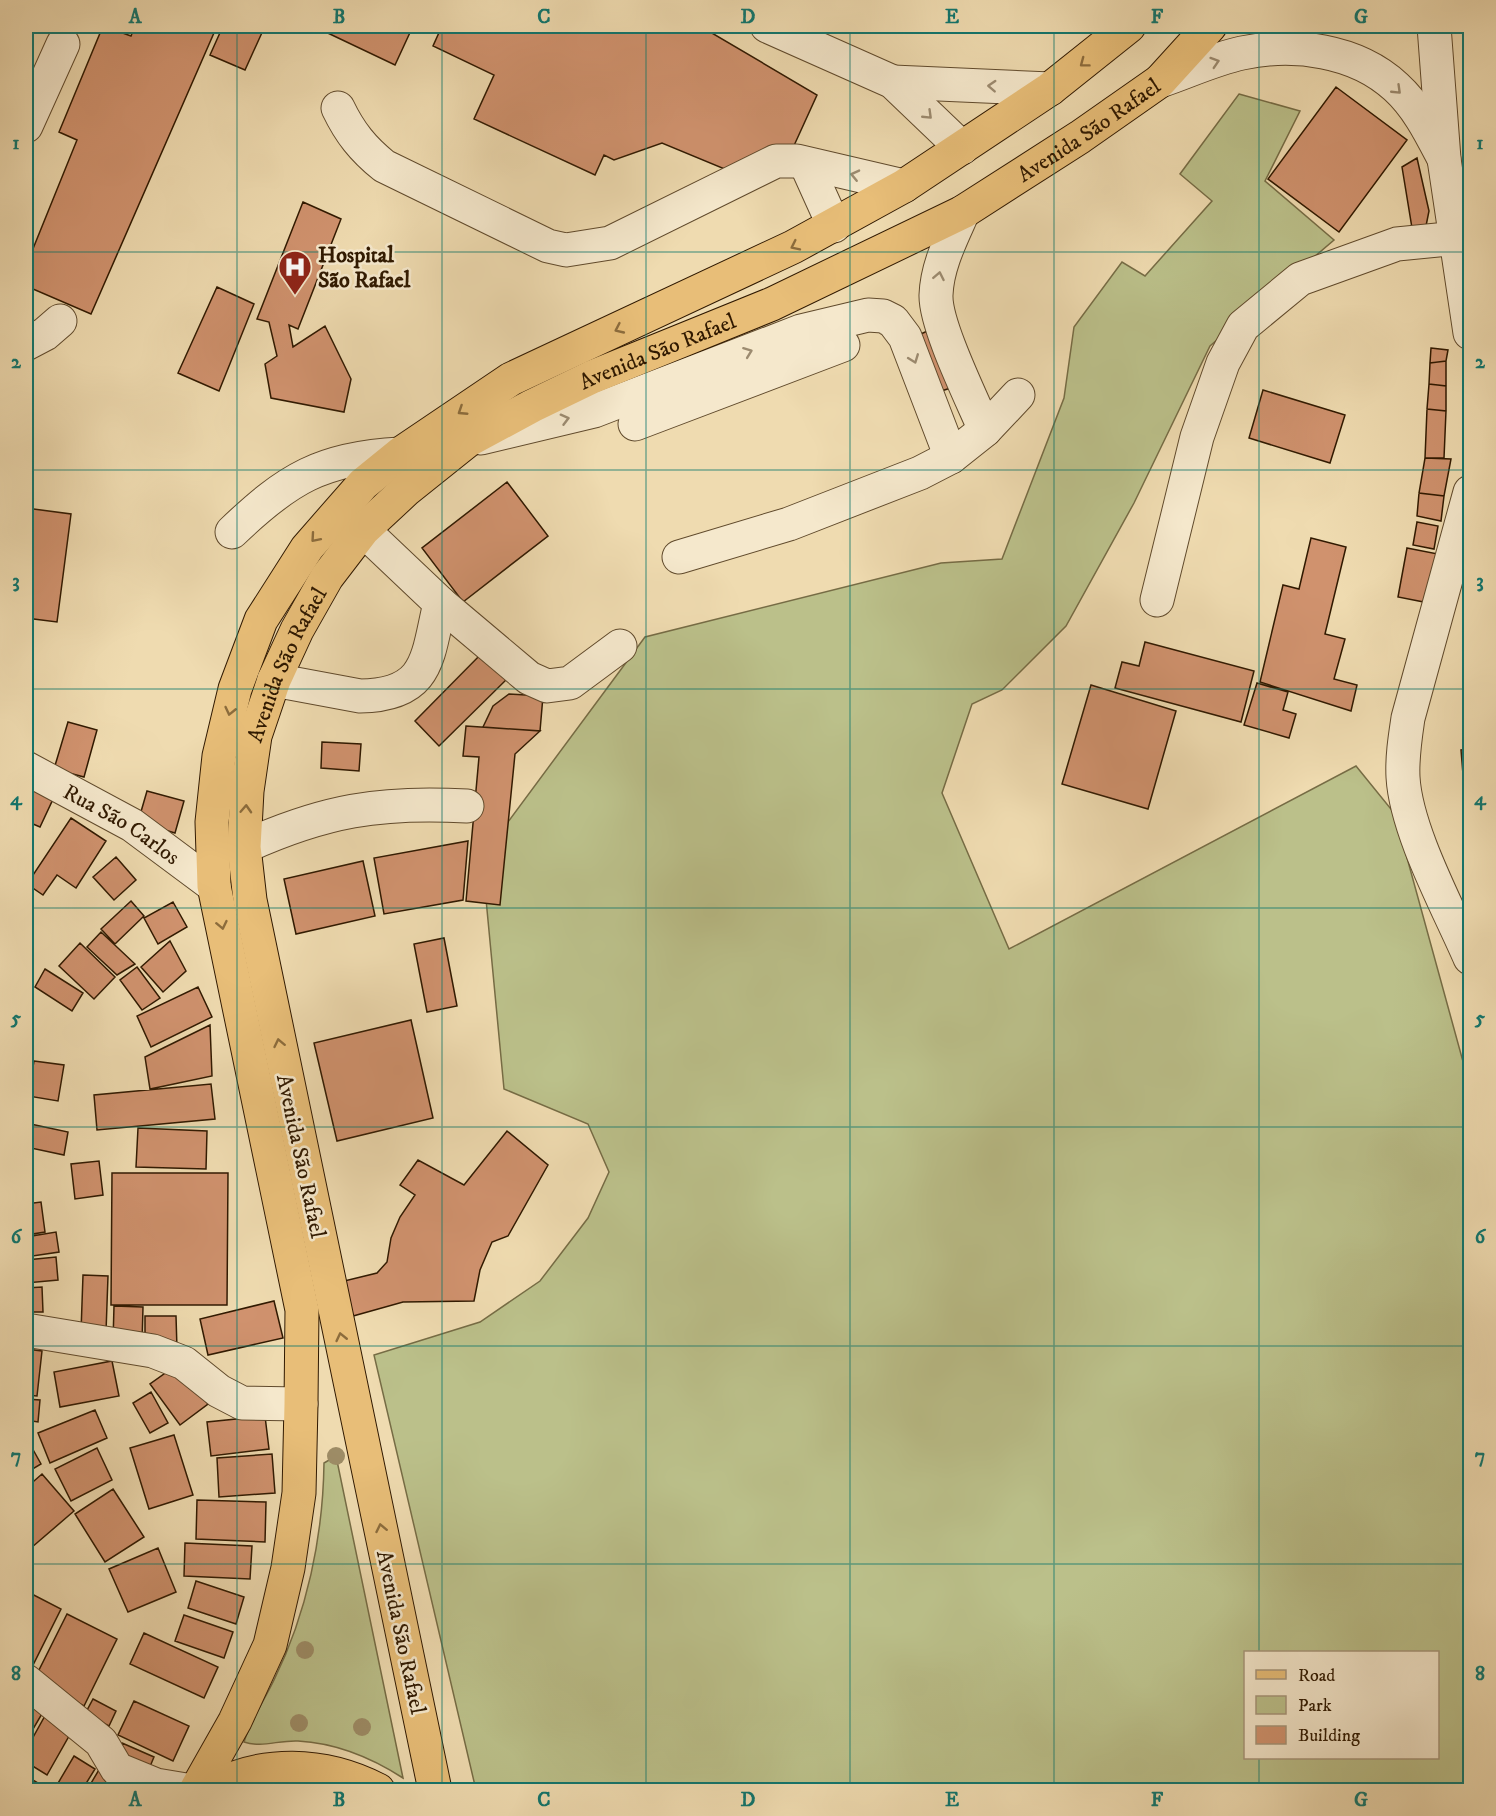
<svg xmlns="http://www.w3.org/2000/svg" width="1496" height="1816" font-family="'IM FELL DW Pica',serif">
<rect width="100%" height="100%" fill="#efdbb0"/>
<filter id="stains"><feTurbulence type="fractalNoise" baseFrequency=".00333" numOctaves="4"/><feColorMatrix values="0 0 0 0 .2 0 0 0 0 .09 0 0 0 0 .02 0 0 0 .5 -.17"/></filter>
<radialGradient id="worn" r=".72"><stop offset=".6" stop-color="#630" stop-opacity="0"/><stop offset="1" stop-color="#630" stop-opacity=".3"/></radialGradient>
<path fill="#bbc08a" stroke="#766c45" stroke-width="1.5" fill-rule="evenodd" d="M1239 94 1300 111 1265 181 1334 240 1210 346 1134 503 1066 626 1002 690 972 704 942 793 1009 949 1356 766 1395 814 1470 1087V1790H476L374 1355 480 1322 540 1281 588 1218 609 1172 588 1124 504 1089 482 857 645 637 941 563 1002 559 1064 398 1074 327 1122 262 1145 276 1212 201 1180 174ZM1246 1652H1438V1758H1246Z
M336 1456 403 1778C372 1758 335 1743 298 1741 279 1740 261 1748 244 1742 251 1719 264 1701 274 1680 307 1613 323 1537 324 1463Z
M283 1783 331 1790H243Z"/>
<path fill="#d0926e" stroke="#301900" stroke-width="1.5" d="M103 26 131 36 135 26H217L91 314 26 286V266L77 140 59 132Z
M223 26H265L245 70 210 55Z
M313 26H413L395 65Z
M442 26H700L817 95 792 150 739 175 662 143 614 160 604 155 595 175 474 119 494 75 433 46Z
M1466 26H1470V61H1467Z
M1466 63H1470V105L1469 104Z
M1336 87 1407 140 1339 232 1268 179Z
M1417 158 1429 211 1426 226 1413 234 1402 167Z
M303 202 341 219 298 329 289 325 293 347 325 326 351 379 344 412 271 398 265 364 277 356 269 322 257 319Z
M217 287 254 304 219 391 178 373Z
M932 329 963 384 932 394 914 337Z
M1431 348 1448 350 1446 361 1430 363Z
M1446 361V386L1429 384 1430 363Z
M1429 384 1446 386V411L1427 409Z
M1263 390 1345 415 1330 463 1249 438Z
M1427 409 1446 411 1444 458H1425Z
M1425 458 1451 459 1444 496 1419 493Z
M507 482 548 536 463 602 422 548Z
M1419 493 1444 496 1441 521 1417 516Z
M26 508 71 514 57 622 26 618Z
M1417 522 1438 526 1434 549 1413 545Z
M1311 538 1346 547 1325 634 1345 639 1334 679 1357 685 1351 711 1260 682 1283 585 1299 589Z
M1407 548 1438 554 1429 603 1398 597Z
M1145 642 1254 671 1241 722 1115 688 1122 662 1139 666Z
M486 649 512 674 439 746 415 721Z
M1257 683 1288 692 1283 710 1296 714 1289 738 1244 725Z
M1091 685 1176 711 1148 809 1062 784Z
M509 694 543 696 540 731 483 727 493 706Z
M68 722 97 730 84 777 54 769Z
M466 726 540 731 515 754 500 905 466 901 479 757 463 756Z
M322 742 361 744 359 771 321 768Z
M1470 749V823H1467L1461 750Z
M26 784 54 797 40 827 26 821Z
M147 791 184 801 175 833 138 822Z
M71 818 106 841 76 888 57 875 43 895 27 884Z
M468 841 463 900 384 914 374 858Z
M116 857 136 880 114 900 93 877Z
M363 861 375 916 296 934 284 879Z
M131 901 144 916 115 944 101 929Z
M173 902 187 927 158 944 144 918Z
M101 932 135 964 117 975 87 947Z
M444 938 457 1006 427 1012 414 944Z
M170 941 186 971 163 992 141 967Z
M80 943 115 977 94 999 59 966Z
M137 967 160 998 142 1010 120 980Z
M45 969 83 993 72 1011 35 987Z
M198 987 212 1017 151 1047 137 1016Z
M411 1020 433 1118 337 1141 314 1043Z
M210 1025 212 1076 150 1089 145 1057Z
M34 1061 64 1065 58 1101 28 1096Z
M211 1084 215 1119 97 1130 94 1095Z
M26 1123 68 1132 64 1155 26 1147Z
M138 1128 207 1131 206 1169 136 1167Z
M507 1131 548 1165 508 1236 492 1242 480 1270 474 1301 403 1302 346 1318 340 1282 377 1273 387 1262 391 1238 400 1217 415 1195 400 1185 418 1160 464 1185Z
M99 1161 103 1195 75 1199 71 1164Z
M112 1173H228L227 1305H111Z
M41 1202 45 1232 26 1235V1204Z
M56 1232 59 1252 26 1257V1237Z
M56 1257 58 1280 26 1283V1260Z
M83 1275 108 1276 106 1332H81Z
M42 1287 43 1312H26V1288Z
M274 1301 283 1338 208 1355 200 1319Z
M114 1306 143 1307 142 1343 113 1342Z
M145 1316H176L177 1349H145Z
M26 1349 42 1351 37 1396 26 1395Z
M112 1361 119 1396 60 1407 54 1372Z
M178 1364 208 1404 180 1425 150 1384Z
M151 1392 168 1423 150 1433 133 1403Z
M26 1399 40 1400 38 1422 26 1420Z
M95 1410 107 1438 50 1463 38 1433Z
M265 1416 269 1449 211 1456 207 1422Z
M174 1435 193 1495 149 1509 130 1448Z
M26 1437 41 1464 26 1473Z
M97 1448 112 1480 71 1501 55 1469Z
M272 1454 275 1493 219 1497 217 1458Z
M42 1474 74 1511 31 1548 26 1541V1488Z
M113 1489 144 1537 105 1562 75 1514Z
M197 1500 266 1502 265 1542 196 1539Z
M185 1543 252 1546 250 1579 184 1576Z
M158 1548 176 1592 128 1612 109 1569Z
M196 1581 244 1597 236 1624 188 1608Z
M26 1591 61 1609 30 1671 26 1668Z
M67 1614 117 1639 84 1706 34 1680Z
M184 1615 233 1632 224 1658 175 1641Z
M144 1633 218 1667 204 1698 130 1664Z
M26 1694 46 1707 26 1741Z
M93 1699 116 1711 109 1726 85 1714Z
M134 1701 189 1726 173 1761 118 1735Z
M46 1714 73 1729 47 1775 26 1762V1750Z
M122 1743 154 1757 146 1776 114 1762Z
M74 1756 95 1769 82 1790H54Z
M100 1768 129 1790H87Z
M26 1776 50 1790H26Z"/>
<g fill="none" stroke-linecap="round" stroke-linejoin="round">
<g stroke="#604a2c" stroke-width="35">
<g id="minor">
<path d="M767 26 893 82 962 148"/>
<path d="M1434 26 1444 159 1470 333"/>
<path d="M1160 81C1187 72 1214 59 1242 53 1294 42 1356 50 1396 87 1418 107 1431 134 1444 159"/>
<path d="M893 82 1050 89"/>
<path d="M338 108C350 133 363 149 384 166L548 246 566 250 610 243 776 161H797L904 186"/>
<path d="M26 126 63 44"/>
<path d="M806 164 834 226"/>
<path d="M963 212C951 239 937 266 936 295 935 325 972 399 985 430"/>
<path d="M26 344 45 334 60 321"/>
<path d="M635 424 843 345"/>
<path d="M481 438 594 411 801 331 868 315 883 316 893 321 905 337 951 457"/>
<path d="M1470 492 1408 718C1405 738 1402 757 1403 777 1406 831 1448 907 1470 958"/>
<path d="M232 532C287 479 322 458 400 454"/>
<path d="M679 557 789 524 920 473 951 457 985 430 1018 395"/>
<path d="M1157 600 1197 437 1223 363 1243 326 1300 279 1397 244 1458 238"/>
<path d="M440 603 529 678 547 686 570 683 620 646"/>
<path d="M274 680 360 696C430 695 427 657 440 603L363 530"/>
<path id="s1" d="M26 768 132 825 214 886"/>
<path d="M244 847C323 811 380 801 467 806"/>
<path d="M26 1330 153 1351 184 1363 219 1391 242 1403 301 1404"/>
<path d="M26 1681 101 1742 117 1769 156 1785 186 1790"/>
</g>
</g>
<g stroke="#301900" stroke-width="35">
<g id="major">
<path d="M196 1790 235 1721 270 1645 288 1568 299 1493 301 1404 302 1310 214 886 212 822 219 756 235 689 261 620 307 548 363 484 400 454 511 379 793 247 904 186 1050 89 1129 26"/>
<path d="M208 1790C261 1760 324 1762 378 1790"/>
<path id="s2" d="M435 1790 250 900 244 847 247 791 255 736 274 680 297 630 327 577 363 530 407 489 467 441 532 406 592 377 772 304 963 212 1080 137 1160 81 1210 26"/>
</g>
</g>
<use href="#minor" stroke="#f5e8cc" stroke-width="33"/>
<use href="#major" stroke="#e8be78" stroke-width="33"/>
</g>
<g fill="#9d8c66">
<circle cx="336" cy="1456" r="9"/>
<circle cx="305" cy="1650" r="9"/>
<circle cx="299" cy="1723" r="9"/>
<circle cx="362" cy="1727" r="9"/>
</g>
<defs><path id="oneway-chevron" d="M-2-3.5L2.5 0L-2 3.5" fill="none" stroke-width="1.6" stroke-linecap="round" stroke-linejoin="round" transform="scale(1.5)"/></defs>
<g stroke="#9c8b70">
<use href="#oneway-chevron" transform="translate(1215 62) rotate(-18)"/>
<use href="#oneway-chevron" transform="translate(992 86) rotate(-177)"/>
<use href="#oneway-chevron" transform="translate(1397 90) rotate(44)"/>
<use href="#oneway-chevron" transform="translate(928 115) rotate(44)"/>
<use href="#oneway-chevron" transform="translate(855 175) rotate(-167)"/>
<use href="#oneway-chevron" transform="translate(939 276) rotate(-79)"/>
<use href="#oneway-chevron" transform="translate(748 352) rotate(-21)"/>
<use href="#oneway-chevron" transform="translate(914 359) rotate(69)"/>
<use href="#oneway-chevron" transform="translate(565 419) rotate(-15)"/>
</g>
<g stroke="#8c6c3c">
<use href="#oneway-chevron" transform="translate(1084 63) rotate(143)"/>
<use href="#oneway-chevron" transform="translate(795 246) rotate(154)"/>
<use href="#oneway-chevron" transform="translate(619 329) rotate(155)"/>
<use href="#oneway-chevron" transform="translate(462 411) rotate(147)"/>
<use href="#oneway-chevron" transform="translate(315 538) rotate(131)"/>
<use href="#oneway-chevron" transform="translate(230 711) rotate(103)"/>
<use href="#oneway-chevron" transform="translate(246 809) rotate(-87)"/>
<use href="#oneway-chevron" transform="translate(222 925) rotate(78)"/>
<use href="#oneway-chevron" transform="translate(279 1043) rotate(-102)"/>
<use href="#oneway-chevron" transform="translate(341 1337) rotate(-103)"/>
<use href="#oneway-chevron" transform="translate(381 1528) rotate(-102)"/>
</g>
<path fill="none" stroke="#0f766e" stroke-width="1.5" stroke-opacity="0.55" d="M237 26V1790M442 26V1790M646 26V1790M850 26V1790M1054 26V1790M1259 26V1652M26 252H1470M26 470H1470M26 689H1470M26 908H1470M26 1127H1470M26 1346H1470M26 1564H1470M1259 1758V1790"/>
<defs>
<g id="hospital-pin" transform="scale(1.725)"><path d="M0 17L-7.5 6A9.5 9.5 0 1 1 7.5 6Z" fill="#8f2418" stroke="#f5e8cc"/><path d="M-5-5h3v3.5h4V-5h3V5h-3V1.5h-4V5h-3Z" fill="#fff"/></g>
</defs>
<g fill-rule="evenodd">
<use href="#hospital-pin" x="295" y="267"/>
</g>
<g text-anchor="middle" stroke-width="5" stroke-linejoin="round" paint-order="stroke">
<g font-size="22" fill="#301900" stroke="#f5e8cc">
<text dy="8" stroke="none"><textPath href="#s2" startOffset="2142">Avenida São Rafael</textPath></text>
<text dy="8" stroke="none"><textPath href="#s2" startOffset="1656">Avenida São Rafael</textPath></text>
<text dy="8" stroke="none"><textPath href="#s2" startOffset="1152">Avenida São Rafael</textPath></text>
<text dy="8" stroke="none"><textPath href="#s1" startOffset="111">Rua São Carlos</textPath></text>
<text transform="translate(302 1156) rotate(78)" y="8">Avenida São Rafael</text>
<text transform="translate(402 1632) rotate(78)" y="8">Avenida São Rafael</text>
</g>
<g font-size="22" font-weight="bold" fill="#301900" stroke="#f5e8cc" text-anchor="start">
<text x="318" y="262">Hospital<tspan x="318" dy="25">São Rafael</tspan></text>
</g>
</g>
<rect width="1496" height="1816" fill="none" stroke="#efdbb0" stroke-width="66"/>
<rect x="1244" y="1651" width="195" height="108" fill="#f5e8cc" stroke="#a6957a" stroke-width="1.5"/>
<rect x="1256" y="1670" width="30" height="9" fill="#e8be78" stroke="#a6957a" stroke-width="1.5"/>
<text x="1298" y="1681" font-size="18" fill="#301900">Road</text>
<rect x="1256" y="1696" width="30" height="18" fill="#bbc08a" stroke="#a6957a" stroke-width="1.5"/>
<text x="1298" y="1711" font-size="18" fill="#301900">Park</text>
<rect x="1256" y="1726" width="30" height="18" fill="#d0926e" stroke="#a6957a" stroke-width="1.5"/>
<text x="1298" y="1741" font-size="18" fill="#301900">Building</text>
<rect x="33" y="33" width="1430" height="1750" fill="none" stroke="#0f766e" stroke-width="2"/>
<g font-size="20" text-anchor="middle" font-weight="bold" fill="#0f766e">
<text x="135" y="23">A</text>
<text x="339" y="23">B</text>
<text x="544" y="23">C</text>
<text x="748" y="23">D</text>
<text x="952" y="23">E</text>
<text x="1157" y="23">F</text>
<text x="1361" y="23">G</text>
<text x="16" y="149">1</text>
<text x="1480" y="149">1</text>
<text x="16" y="368">2</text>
<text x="1480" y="368">2</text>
<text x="16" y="587">3</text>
<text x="1480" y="587">3</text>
<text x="16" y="805">4</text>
<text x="1480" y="805">4</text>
<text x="16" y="1024">5</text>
<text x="1480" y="1024">5</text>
<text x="16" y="1243">6</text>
<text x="1480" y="1243">6</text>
<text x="16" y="1462">7</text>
<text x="1480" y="1462">7</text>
<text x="16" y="1680">8</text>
<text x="1480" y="1680">8</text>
<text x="135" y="1806">A</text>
<text x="339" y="1806">B</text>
<text x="544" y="1806">C</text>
<text x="748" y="1806">D</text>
<text x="952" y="1806">E</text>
<text x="1157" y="1806">F</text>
<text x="1361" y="1806">G</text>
</g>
<rect width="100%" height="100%" filter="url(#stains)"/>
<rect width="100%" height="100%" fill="url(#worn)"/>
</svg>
